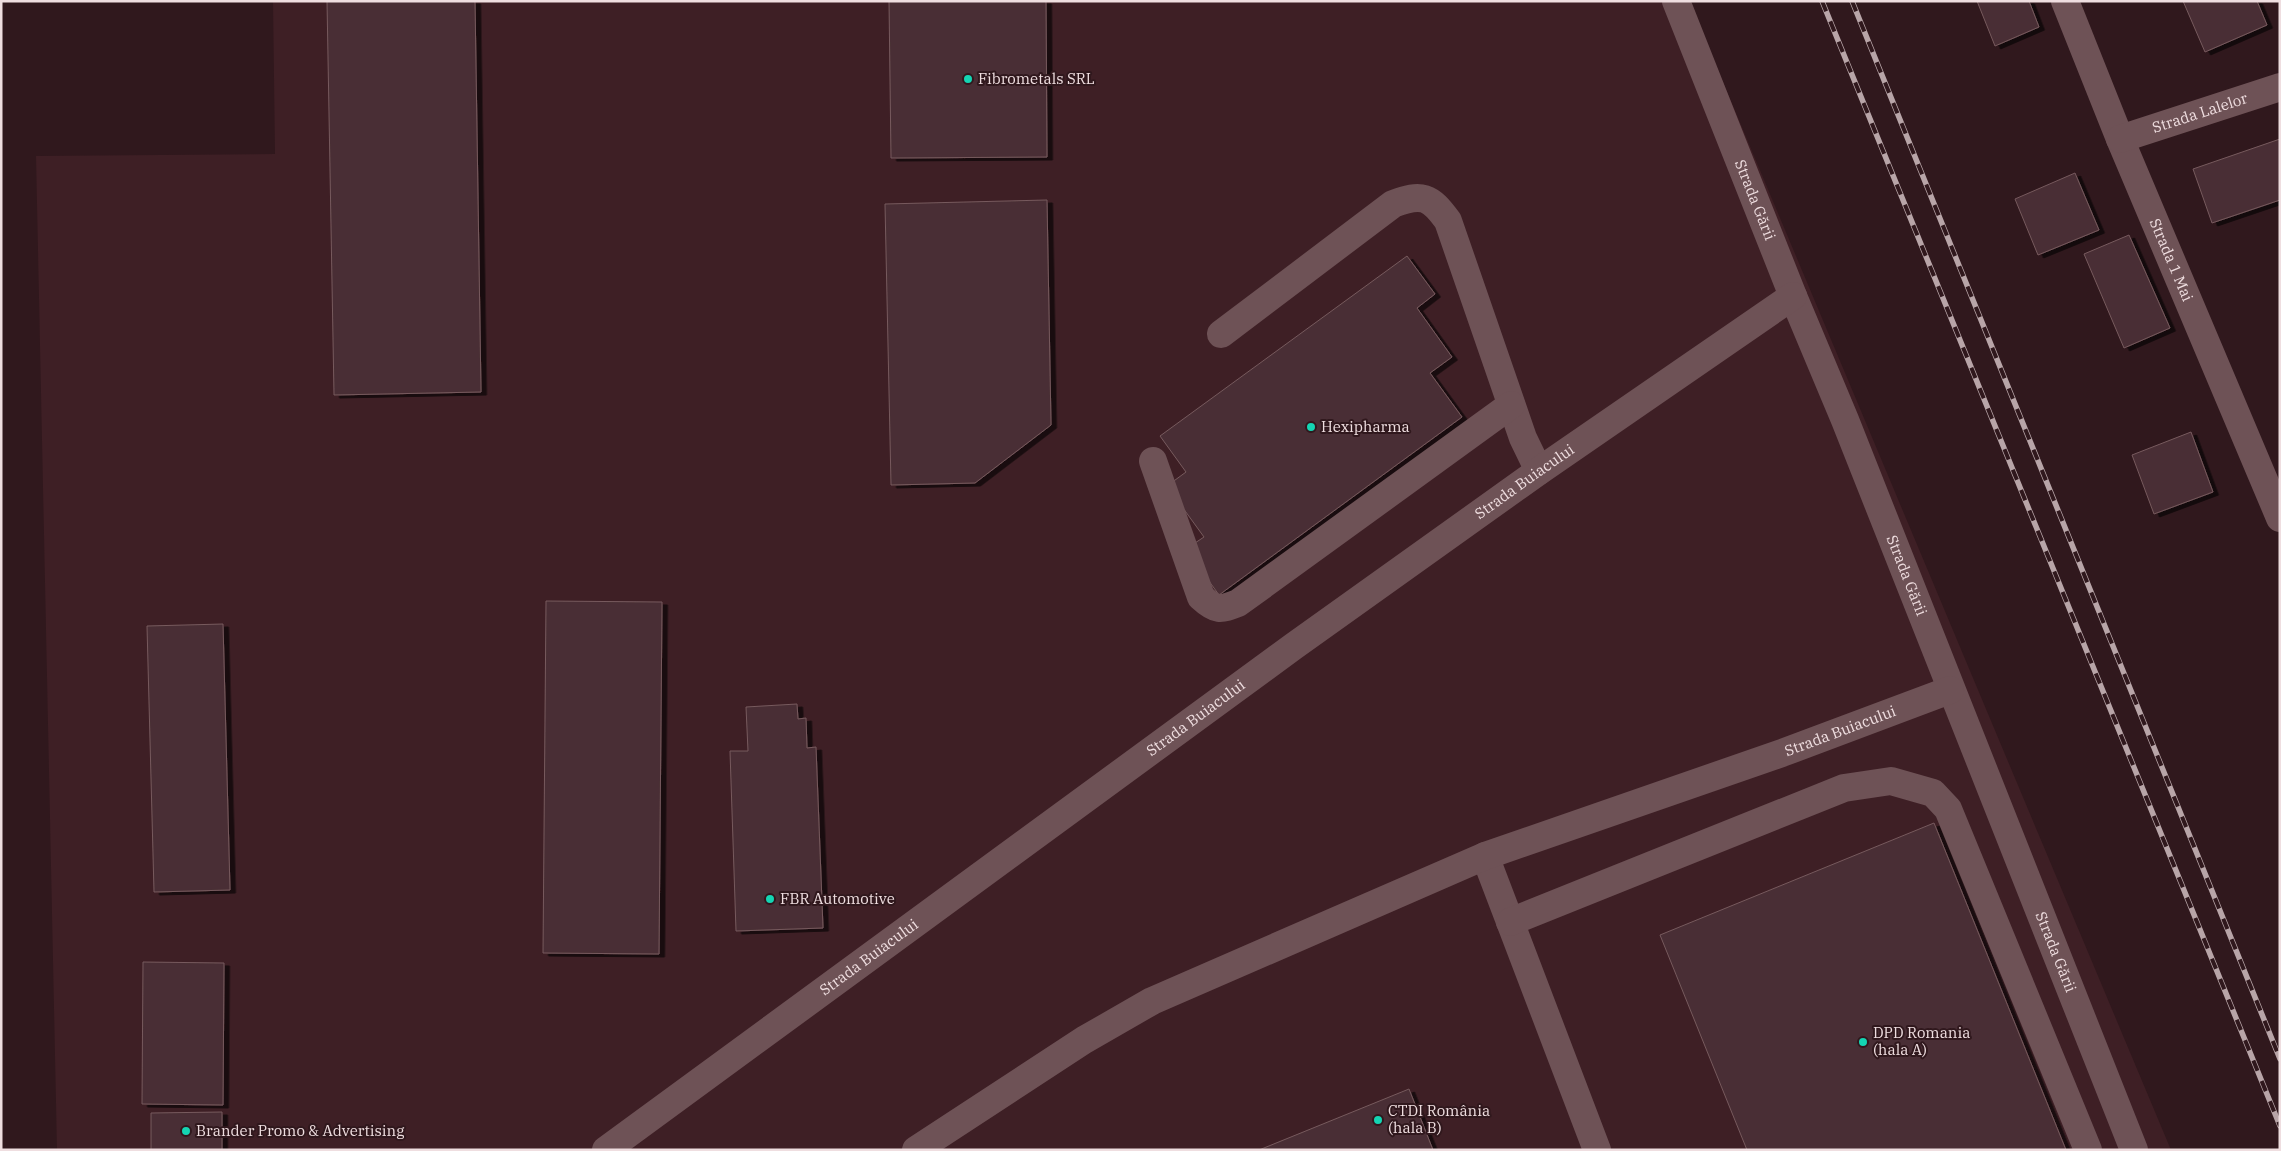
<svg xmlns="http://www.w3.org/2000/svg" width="2281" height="1151" font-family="'IBM Plex Serif',serif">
<defs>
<filter id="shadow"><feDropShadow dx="5.5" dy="3" stdDeviation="0" flood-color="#0009"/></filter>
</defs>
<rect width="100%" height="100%" fill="#30181d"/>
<path fill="#3e1f25" d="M273 1H1689L2171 1150H57L36 156 275 154Z"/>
<path fill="#492f34" stroke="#775a5e" filter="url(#shadow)" d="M327 1H475L481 392 334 395Z
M889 1H1046L1047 157 891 158Z
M1977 1H2029L2039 27 1995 46Z
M2183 1H2257L2267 25 2205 52Z
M2280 139V200L2212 223 2193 169Z
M2075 173 2099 230 2038 255 2015 199Z
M1047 200 1051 425 975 483 891 485 885 204Z
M2129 235 2170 328 2124 348 2084 254Z
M1407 256 1435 294 1417 308 1452 357 1430 373 1462 417 1219 595 1186 549 1204 537 1167 486 1186 472 1160 436Z
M2191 432 2213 492 2154 514 2132 455Z
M546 601 662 602 659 954 543 953Z
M223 624 230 890 154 892 147 626Z
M797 704 798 719 806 718 807 748 816 747 823 928 736 931 730 751H748L746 707Z
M1934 823 2066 1150H1747L1660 935Z
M143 962 224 963 223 1105 142 1104Z
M1409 1089 1433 1150H1259Z
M222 1112V1150H151V1113Z"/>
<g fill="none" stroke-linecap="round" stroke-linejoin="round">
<g stroke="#6e5256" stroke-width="28">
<path id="s1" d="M1676 1 1793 296 1845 420 2134 1150"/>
<path id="s2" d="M2065 1 2120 139 2280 518"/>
<path id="s3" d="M2120 139 2280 87"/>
<path d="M1221 334 1393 204C1422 193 1430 196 1448 221L1523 438 1539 471"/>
<path d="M1153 461 1201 597C1216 611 1220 610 1238 603L1511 405"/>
<path d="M1485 856 1597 1150"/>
<path d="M1510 922 1844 788 1891 781 1933 793 1948 809 2088 1150"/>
<path id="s4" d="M606 1150 1294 646 1539 471 1793 296"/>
<path id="s5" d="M916 1150 1084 1040 1152 1001 1485 856 1782 753 1950 690"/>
</g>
<g stroke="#b8a5a8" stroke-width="5.5">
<path id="rail" d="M1822 1 2280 1126
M1852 1 2280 1059"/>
</g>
<use href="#rail" stroke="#30181d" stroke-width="4" stroke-dasharray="11" stroke-linecap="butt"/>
</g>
<g fill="#14d5b3" stroke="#30181d" stroke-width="2">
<circle cx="968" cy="79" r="5"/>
<circle cx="1311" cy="427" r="5"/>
<circle cx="770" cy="899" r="5"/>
<circle cx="1863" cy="1042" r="5"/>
<circle cx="1378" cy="1120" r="5"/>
<circle cx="186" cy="1131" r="5"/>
</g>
<g text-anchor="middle" stroke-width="4" stroke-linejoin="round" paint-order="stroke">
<g font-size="15" fill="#efdee0" stroke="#30181d" text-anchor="start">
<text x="978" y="84">Fibrometals SRL</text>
<text x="1321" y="432">Hexipharma</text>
<text x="780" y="904">FBR Automotive</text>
<text x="1873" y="1038">DPD Romania<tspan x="1873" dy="17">(hala A)</tspan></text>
<text x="1388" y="1116">CTDI România<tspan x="1388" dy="17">(hala B)</tspan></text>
<text x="196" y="1136">Brander Promo &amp; Advertising</text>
</g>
<g font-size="15" fill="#efdee0" stroke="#30181d">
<text dy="5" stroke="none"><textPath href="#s3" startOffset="84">Strada Lalelor</textPath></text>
<text dy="5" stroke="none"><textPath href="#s1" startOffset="214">Strada Gării</textPath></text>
<text dy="5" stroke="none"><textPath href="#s2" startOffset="280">Strada 1 Mai</textPath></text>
<text dy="5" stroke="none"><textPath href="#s4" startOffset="1136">Strada Buiacului</textPath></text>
<text dy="5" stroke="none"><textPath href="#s1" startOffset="619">Strada Gării</textPath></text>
<text dy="5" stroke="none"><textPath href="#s4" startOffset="731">Strada Buiacului</textPath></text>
<text dy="5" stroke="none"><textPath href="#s5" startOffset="1019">Strada Buiacului</textPath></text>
<text dy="5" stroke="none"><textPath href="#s1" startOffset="1024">Strada Gării</textPath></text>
<text dy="5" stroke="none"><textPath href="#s4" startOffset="326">Strada Buiacului</textPath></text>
</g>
</g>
<rect width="2281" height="1151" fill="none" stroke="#efdee0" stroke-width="5"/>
</svg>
